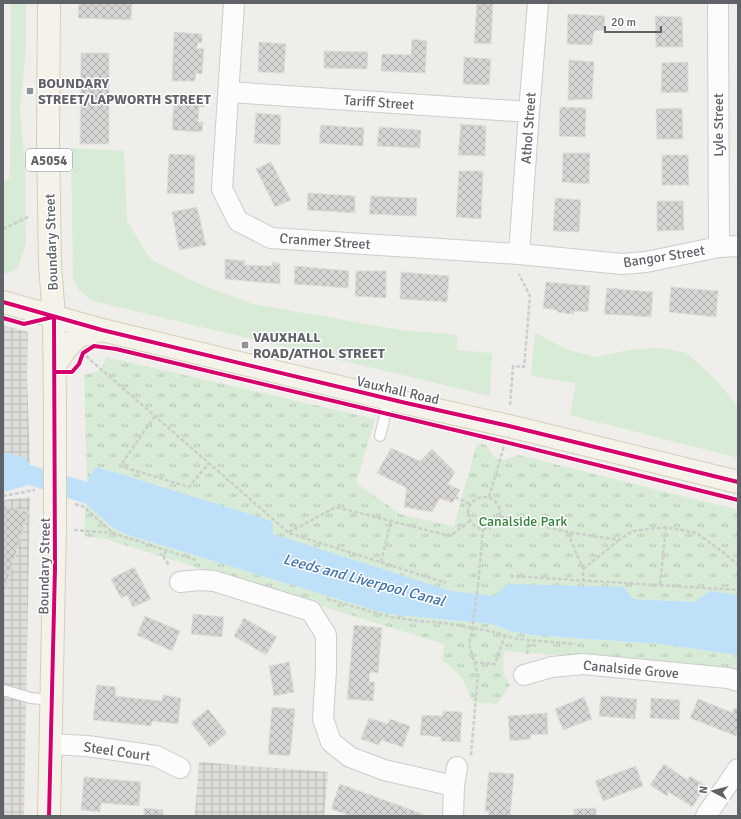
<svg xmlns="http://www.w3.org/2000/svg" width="741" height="819" font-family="Signika,sans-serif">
<defs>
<pattern id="industrial-grid" width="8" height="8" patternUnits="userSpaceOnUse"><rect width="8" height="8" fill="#dfddda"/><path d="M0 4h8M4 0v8" fill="none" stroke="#b8b7b5"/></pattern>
<pattern id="park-tufts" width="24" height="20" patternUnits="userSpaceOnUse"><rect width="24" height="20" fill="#d8ebd6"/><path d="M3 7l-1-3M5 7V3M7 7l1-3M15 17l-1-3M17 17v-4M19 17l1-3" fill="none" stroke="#b2c2b1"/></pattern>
<pattern id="building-cross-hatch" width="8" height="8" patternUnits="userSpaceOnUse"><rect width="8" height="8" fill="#d6d5d3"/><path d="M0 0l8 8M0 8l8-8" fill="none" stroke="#b1b0af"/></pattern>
</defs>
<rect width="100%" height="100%" fill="#efeeea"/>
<path fill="url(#industrial-grid)" d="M3 325 28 332 27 375 30 465 26 458 3 452Z
M30 497 24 816H3V500Z
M199 762 328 772 324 816H195Z"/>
<path fill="#d8ebd6" d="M11 3H26V50L20 110 25 165 26 243 18 268 3 275V182L10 177Z
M71 148 124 151 127 220 150 259 192 281 253 304 401 330 457 335V350L492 353 490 396 93 301 79 290 73 279Z
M535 333 568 350 596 357 629 350 660 348 687 353 716 380 738 406V458L570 415 576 383 531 376Z"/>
<path fill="url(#park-tufts)" d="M106 357 375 419 356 483 402 515 454 526 477 443 486 445 494 457 504 460 518 455 738 510V595L710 591 694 602 633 599 623 587 495 596 451 591 272 534V521L111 471 95 467 87 482 84 375 102 370Z
M86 504 113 528 128 535 387 614 492 624 510 631 531 635 661 644 738 655V672L597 658 505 651C502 664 502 674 510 685L497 704 473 702C464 680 462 675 442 660L444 644 105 539 84 536Z"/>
<path fill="#bfe0f9" d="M3 452 26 458 30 465 87 482 95 467 111 471 272 521 273 534 451 591 495 596 507 584 624 587 633 599 694 602 710 591 738 595V655L661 644 531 635 510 631 492 624 387 614 128 535 113 528 86 504 29 485 3 492Z"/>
<path fill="url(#building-cross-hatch)" stroke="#deddd9" d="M79 3H132L131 20 78 18Z
M477 3H493L491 44 474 43Z
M568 14 605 16 604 30 594 31 592 45 567 44Z
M655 16 682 17 683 47H656Z
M174 32 202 34V43L198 42 197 49 204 48 202 74 196 73 195 81H172Z
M412 39 427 41 425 73 381 71 382 54 411 55Z
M259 42 286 44 284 73 258 72Z
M324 51 368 52 367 69 324 68Z
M81 53H109V144H80Z
M464 57 491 59 489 85 463 84Z
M569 60 594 62 592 99 568 100Z
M688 62V92L661 93 662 63Z
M174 97H203L204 107H199L198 122H203L202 132 172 130Z
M560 107 586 108 585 137 559 136Z
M682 108 683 139H657L656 109Z
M256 113 281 115 280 145 254 143Z
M461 124 486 126 485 156 458 155Z
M321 125 364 128 363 146 319 143Z
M379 127 421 130 420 148 377 146Z
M563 153H590L589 184 562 182Z
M169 154 195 155 194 194 167 193Z
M662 155H688L689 185H662Z
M271 162 291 200 275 207 256 169Z
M459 171H483L481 219 456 217Z
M308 193 355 196V213L307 210Z
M371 196 417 198 416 216 369 214Z
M555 198 581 200 579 232 553 231Z
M657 201H683L684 230 657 231Z
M197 207 206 245 179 250 172 212Z
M225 259 245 261V265L272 266 273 262 280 264V284L225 279Z
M295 266 349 271 348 288 294 284Z
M356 271H386V298L355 296Z
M401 272 449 276 447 302 400 299Z
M546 282 590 286 588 312 575 311 573 314 557 312V310L543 308Z
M671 287 718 291 716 317 669 312Z
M607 288 653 292 651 317 604 314Z
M391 448 420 461 432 449 455 472 448 484 460 490 452 503 440 498 432 512 404 507 407 488 377 473Z
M3 505 28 512 3 597Z
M134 567 151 599 133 607 127 595 121 598 111 579Z
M193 614 224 617 222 637 191 634Z
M145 616 180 631 172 651 137 635Z
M244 618 277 637 266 655 234 636Z
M354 625 382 628 378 673 370 672 369 682H375L373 701 347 699Z
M289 662 294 692 274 696 269 666Z
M97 685 116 687 115 696 162 701 163 695 181 698 178 724 152 721 151 726 93 720Z
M601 696 637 699 635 719 599 716Z
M584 697 592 719 563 730 555 709Z
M651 698 680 700 679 720 650 718Z
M698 699 733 713 734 708 738 709V732L736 736 690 718Z
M272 707 295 709 290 756 268 754Z
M208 709 227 733 210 747 191 723Z
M443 711 462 712 460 742 441 741V737L420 735 422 715 443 716Z
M547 713 548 734 530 735 531 739 510 741 508 716Z
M369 718 388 724 390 719 410 726 403 747 381 740 379 745 361 739Z
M664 764 687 780 690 776 706 786 692 807 669 792 667 796 650 785Z
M636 766 643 786 603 801 595 781Z
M489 772 514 774 510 816H488L489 812 485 811Z
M84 777 141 782 139 806 101 803 100 812 81 810Z
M340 784 423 814 422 816H351L331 809Z
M144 808 163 810V815L177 816H144Z
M596 808V816H574V809Z"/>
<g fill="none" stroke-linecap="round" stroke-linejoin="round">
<g stroke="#cbcccc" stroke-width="12">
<path id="service" d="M380 436 389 399
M3 690 31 698 52 700"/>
</g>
<g stroke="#cbcccc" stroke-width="22">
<path id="minor" d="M234 3 222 189 238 221 271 238 519 254 622 264 646 262 719 247 738 246
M718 3 719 247
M229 92 529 112
M519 254 529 112 538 3
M180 582 200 580 214 581 311 611 326 635V670L323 719 331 742 350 757 384 770 454 786
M524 675 552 667 583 664 728 678 738 681
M51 744 87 746 156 756 180 768
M453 816 454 786 457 767
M706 816 738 769"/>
</g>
<g stroke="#d7ceb8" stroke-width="24">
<path id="primary" d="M49 3 48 141 50 265 54 317 55 412
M3 302 102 330 406 403 509 426 738 482
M55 365 68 346 79 336 102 330
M49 816 55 526"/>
</g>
<path stroke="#cacfcc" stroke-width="2.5" stroke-dasharray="4 2" stroke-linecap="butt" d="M3 229 30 216
M86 356 289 533 446 583
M510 405 513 366 524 367 530 296 519 274
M155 416 120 466 189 487 209 463
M3 496 35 490
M468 513a16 16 0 1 1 32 0a16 16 0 1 1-32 0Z
M455 497 470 504
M489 497 504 446
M75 504 84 507 113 533 196 560
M500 516 568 532 619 540 633 531 666 527 697 533 724 553 738 565
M74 530 113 533
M289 532 336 507 450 536 470 521
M568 533 583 569V580
M166 550 164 558 170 566
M381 562 391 521
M583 569 619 540
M510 576 738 590
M660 584 666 527
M478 586 483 529
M327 599 391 617 419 621 444 623 490 631 517 639 575 644
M527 654 529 640
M474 662 495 664 505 635
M471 755 478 675 469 644 472 630"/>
<use href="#service" stroke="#fdfcfc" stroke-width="10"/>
<use href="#minor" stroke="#fdfcfc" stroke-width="20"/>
<use href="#primary" stroke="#f4f2e9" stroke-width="22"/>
<g stroke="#d7ceb8" stroke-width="24" stroke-linecap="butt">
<path id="primary-bridge" d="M55 412V526"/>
</g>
<path stroke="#cacfcc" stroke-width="2.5" stroke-dasharray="4 2" stroke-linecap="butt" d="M472 630 478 586"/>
<use href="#primary-bridge" stroke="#f4f2e9" stroke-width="22"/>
<g stroke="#fff" stroke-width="6">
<path id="cycleway" d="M3 302 102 330 406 403 509 426 738 482
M3 318 24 324 53 317
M56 372H72L79 364 83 353 94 346 116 349 505 442 738 500
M49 816 55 568 54 317"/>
</g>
<use href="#cycleway" stroke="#d6006c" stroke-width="4"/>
</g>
<g fill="#919496" stroke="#fff" stroke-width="1.5">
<rect x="26" y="87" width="8" height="8" rx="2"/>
<rect x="241" y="341" width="8" height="8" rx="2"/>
</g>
<g text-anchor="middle" stroke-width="3" stroke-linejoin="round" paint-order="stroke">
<rect fill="#fff" stroke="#8f9295" stroke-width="1" x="26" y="149" width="46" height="22" rx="3"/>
<g font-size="13" font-weight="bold" fill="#5f6368">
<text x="49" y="165">A5054</text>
</g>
<g font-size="14" font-weight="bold" fill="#5f6368" stroke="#fff" text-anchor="start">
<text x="38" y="88">BOUNDARY<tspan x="38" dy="16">STREET/LAPWORTH STREET</tspan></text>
<text x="253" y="342">VAUXHALL<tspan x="253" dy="16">ROAD/ATHOL STREET</tspan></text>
</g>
<g font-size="14" fill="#5f6368" stroke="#fff">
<text transform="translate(379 102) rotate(4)" y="5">Tariff Street</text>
<text transform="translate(718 125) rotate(-90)" y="5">Lyle Street</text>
<text transform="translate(528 128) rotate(-86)" y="5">Athol Street</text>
<text transform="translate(325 241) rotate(4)" y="5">Cranmer Street</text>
<text transform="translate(51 242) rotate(-92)" y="5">Boundary Street</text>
<text transform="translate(664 256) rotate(-9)" y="5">Bangor Street</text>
<text transform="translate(398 390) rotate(13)" y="5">Vauxhall Road</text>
<text transform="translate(44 566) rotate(-89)" y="5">Boundary Street</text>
<text transform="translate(631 669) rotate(5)" y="5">Canalside Grove</text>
<text transform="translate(117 751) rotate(8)" y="5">Steel Court</text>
</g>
<g font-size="14" fill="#348238" stroke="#fff">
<text x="523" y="526">Canalside Park</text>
</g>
<g font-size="15" font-style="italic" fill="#4174aa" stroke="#fff">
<text transform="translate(364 580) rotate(15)" y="5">Leeds and Liverpool Canal</text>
</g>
</g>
<rect width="741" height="819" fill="none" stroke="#5f6368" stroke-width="8"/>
<g transform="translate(713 791) rotate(277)" stroke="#ffffff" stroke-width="3" paint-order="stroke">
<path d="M0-3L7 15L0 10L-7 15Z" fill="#5f6368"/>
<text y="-6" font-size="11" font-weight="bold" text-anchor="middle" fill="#5f6368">N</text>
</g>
<path d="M605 26v6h56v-6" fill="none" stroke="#5f6368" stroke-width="2"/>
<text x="611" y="26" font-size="12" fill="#5f6368" stroke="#ffffff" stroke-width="3" paint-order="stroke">20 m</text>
</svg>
